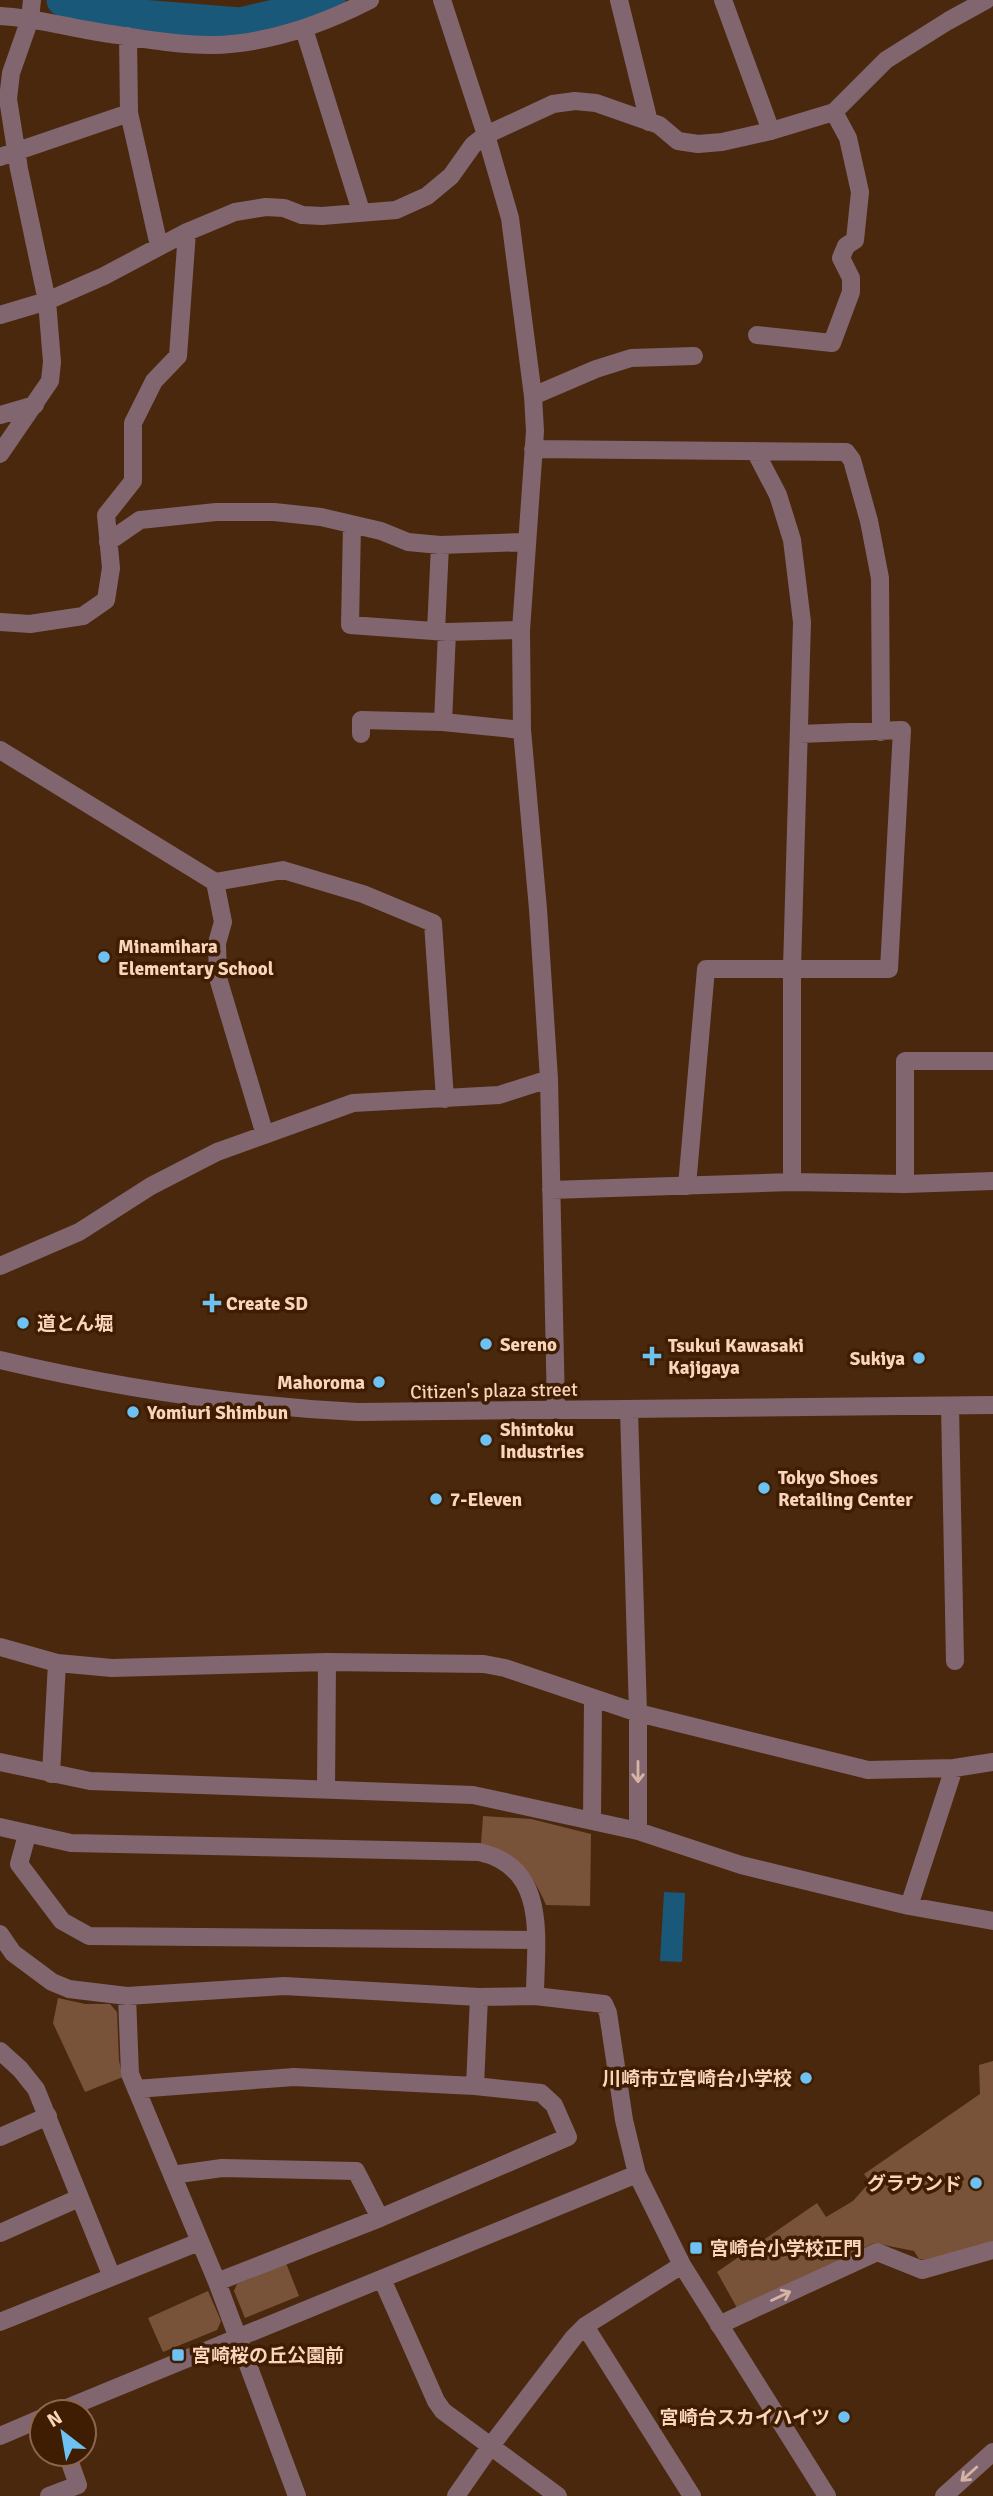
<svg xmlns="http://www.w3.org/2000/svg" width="993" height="2496" font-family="Signika,'Noto Sans JP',sans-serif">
<rect width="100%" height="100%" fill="#4a280d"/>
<path fill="#785339" d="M483 1816 531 1819 591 1834 590 1906 546 1905C532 1873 516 1851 481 1844Z
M58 1998 85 2004H110L117 2012 119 2061 123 2077 85 2092 53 2023Z
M993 2061V2244L930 2261 919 2259 914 2251 874 2243 737 2308 717 2272 817 2203 826 2217 853 2201 869 2183 872 2185 864 2174 980 2094 979 2065Z
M286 2263 299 2296 245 2318 234 2291 237 2284Z
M208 2291 221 2321 217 2330 163 2352 148 2318Z"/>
<path fill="#195878" d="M664 1892 685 1893 682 1962 660 1961Z"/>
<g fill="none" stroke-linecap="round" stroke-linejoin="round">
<path stroke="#195878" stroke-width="33" d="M63 0 128 15 240 24 292 12 329 0"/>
<path stroke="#81666f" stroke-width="18" d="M442 0 486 135 510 218 533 396 535 431 521 630 522 730 538 909 549 1079 556 1409
M619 0 649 122
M723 0 771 131
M0 16C38 18 74 29 111 34 143 39 179 45 212 45 268 44 321 25 370 0
M304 29 361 211
M128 36 129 113 159 246
M0 157 129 113
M0 315 47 301 104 276 187 232 235 212 266 207 284 208 302 215 322 216 396 210 427 196 451 176 473 145 486 135 553 104 575 101 596 103 659 125 678 141 698 144 722 142 771 131 834 112 886 60 948 21 986 0
M757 335 832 343 851 292V278L841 258 846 246 855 240 860 192 848 138 834 112
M533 396 596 369 631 358 694 356
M0 415 35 405
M533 449 846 452 852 460 869 521 880 578 881 732
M755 451 778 495 792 540 802 622 792 968V1182
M0 454 50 381 52 362 47 301 19 169 8 99 11 73 30 19 32 0
M352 525 350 625 447 632 521 630
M108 542 140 520 216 512H274L321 517 381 531 408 542 440 545 526 542
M0 622 30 624 83 616 106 600 111 568 106 515 133 481V423L154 381 178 356 187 232
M436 631 440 545
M443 722 447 632
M361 734V720L443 722 522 730
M0 750 215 882 283 870 363 894 433 923 445 1099
M215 882 223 922 217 943 218 978 265 1135
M905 1184V1061H993
M687 1186 706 969H889L902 730 799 734
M551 1190 792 1182 905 1184 993 1181
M0 1266 79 1232 151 1186 217 1152 353 1103 499 1095 549 1079
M0 1360C118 1388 237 1406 358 1412L993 1405
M950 1406 955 1661
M629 1410 638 1713V1831
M0 1647 57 1663 112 1668 327 1662 484 1664 505 1668 638 1713 868 1770 954 1768 993 1762
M0 1762 90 1781 473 1795 638 1831 741 1865 909 1906 993 1921
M51 1774 57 1663
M326 1790 327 1662
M592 1820 593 1698
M0 1827 71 1843 479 1852C550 1867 535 1942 535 1996
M27 1835 19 1864 62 1921 89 1936 535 1940
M909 1906 954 1768
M0 1934 13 1953 52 1982 69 1989 127 1996 284 1986 479 1997 535 1996 604 2004 608 2013 624 2120 637 2174 682 2265 827 2496
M127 1996 130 2074 217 2282 297 2496
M0 2051 20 2069 36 2089 112 2277
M475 2086 479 1997
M136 2089 294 2077 475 2086 541 2093 554 2105 568 2137 380 2218 217 2282
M0 2137 48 2116
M172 2175 222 2168 356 2171 380 2218
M0 2233 79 2198
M382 2279 436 2401 443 2411 558 2496
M0 2322 199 2242
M719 2325 877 2252 922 2270 993 2250
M585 2326 692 2496
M57 2412 637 2174
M0 2436 42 2418
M49 2496 78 2485 67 2454
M456 2496 490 2447 574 2337 585 2326 682 2265
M944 2496 993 2452"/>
</g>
<defs><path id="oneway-shaft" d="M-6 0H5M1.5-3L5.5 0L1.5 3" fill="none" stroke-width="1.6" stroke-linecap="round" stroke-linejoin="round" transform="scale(1.75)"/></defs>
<g stroke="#d6b4a5">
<use href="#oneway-shaft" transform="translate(638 1772) rotate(90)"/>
<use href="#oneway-shaft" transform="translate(781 2296) rotate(-25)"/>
<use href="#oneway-shaft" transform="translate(969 2474) rotate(138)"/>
</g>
<g fill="#6dc2f3" stroke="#3f1d02" stroke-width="2.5">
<circle cx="104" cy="957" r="7"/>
<path d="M208.5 1292.5h7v7h7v7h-7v7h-7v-7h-7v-7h7z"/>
<circle cx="23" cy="1323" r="7"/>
<circle cx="486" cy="1344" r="7"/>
<path d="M648.5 1345.5h7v7h7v7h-7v7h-7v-7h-7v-7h7z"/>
<circle cx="919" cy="1358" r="7"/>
<circle cx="379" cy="1382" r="7"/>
<circle cx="133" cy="1412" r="7"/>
<circle cx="486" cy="1440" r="7"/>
<circle cx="764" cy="1488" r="7"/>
<circle cx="436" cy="1499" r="7"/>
<circle cx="806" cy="2078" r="7"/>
<circle cx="976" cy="2183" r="7"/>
<rect x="689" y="2241" width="14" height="14" rx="3.5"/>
<rect x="171" y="2348" width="14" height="14" rx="3.5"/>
<circle cx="844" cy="2417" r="7"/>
</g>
<g text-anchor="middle" stroke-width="7" stroke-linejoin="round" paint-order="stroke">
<g font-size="19" font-weight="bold" fill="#fad5bc" stroke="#3f1d02" text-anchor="start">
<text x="118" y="953">Minamihara<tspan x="118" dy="22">Elementary School</tspan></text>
<text x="226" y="1310">Create SD</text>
<text x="37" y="1330">道とん堀</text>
<text x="500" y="1351">Sereno</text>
<text x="668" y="1352">Tsukui Kawasaki<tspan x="668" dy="22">Kajigaya</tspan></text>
<text x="905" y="1365" text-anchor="end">Sukiya</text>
<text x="365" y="1389" text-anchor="end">Mahoroma</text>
<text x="147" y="1419">Yomiuri Shimbun</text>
<text x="500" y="1436">Shintoku<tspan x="500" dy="22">Industries</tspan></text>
<text x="778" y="1484">Tokyo Shoes<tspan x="778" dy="22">Retailing Center</tspan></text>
<text x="450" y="1506">7-Eleven</text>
<text x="792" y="2085" text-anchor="end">川崎市立宮崎台小学校</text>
<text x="962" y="2190" text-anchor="end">グラウンド</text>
<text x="710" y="2255">宮崎台小学校正門</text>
<text x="192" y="2362">宮崎桜の丘公園前</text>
<text x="830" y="2424" text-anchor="end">宮崎台スカイハイツ</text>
</g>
<g font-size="19" fill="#fad5bc" stroke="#3f1d02">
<text transform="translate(494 1390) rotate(-1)" y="7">Citizen's plaza street</text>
</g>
</g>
<g transform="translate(63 2433) rotate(329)"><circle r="33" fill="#3f1d02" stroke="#8a674c" stroke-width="2"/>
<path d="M0-5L12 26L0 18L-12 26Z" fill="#6dc2f3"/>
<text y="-10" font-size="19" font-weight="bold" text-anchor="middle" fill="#fad5bc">N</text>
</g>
</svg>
